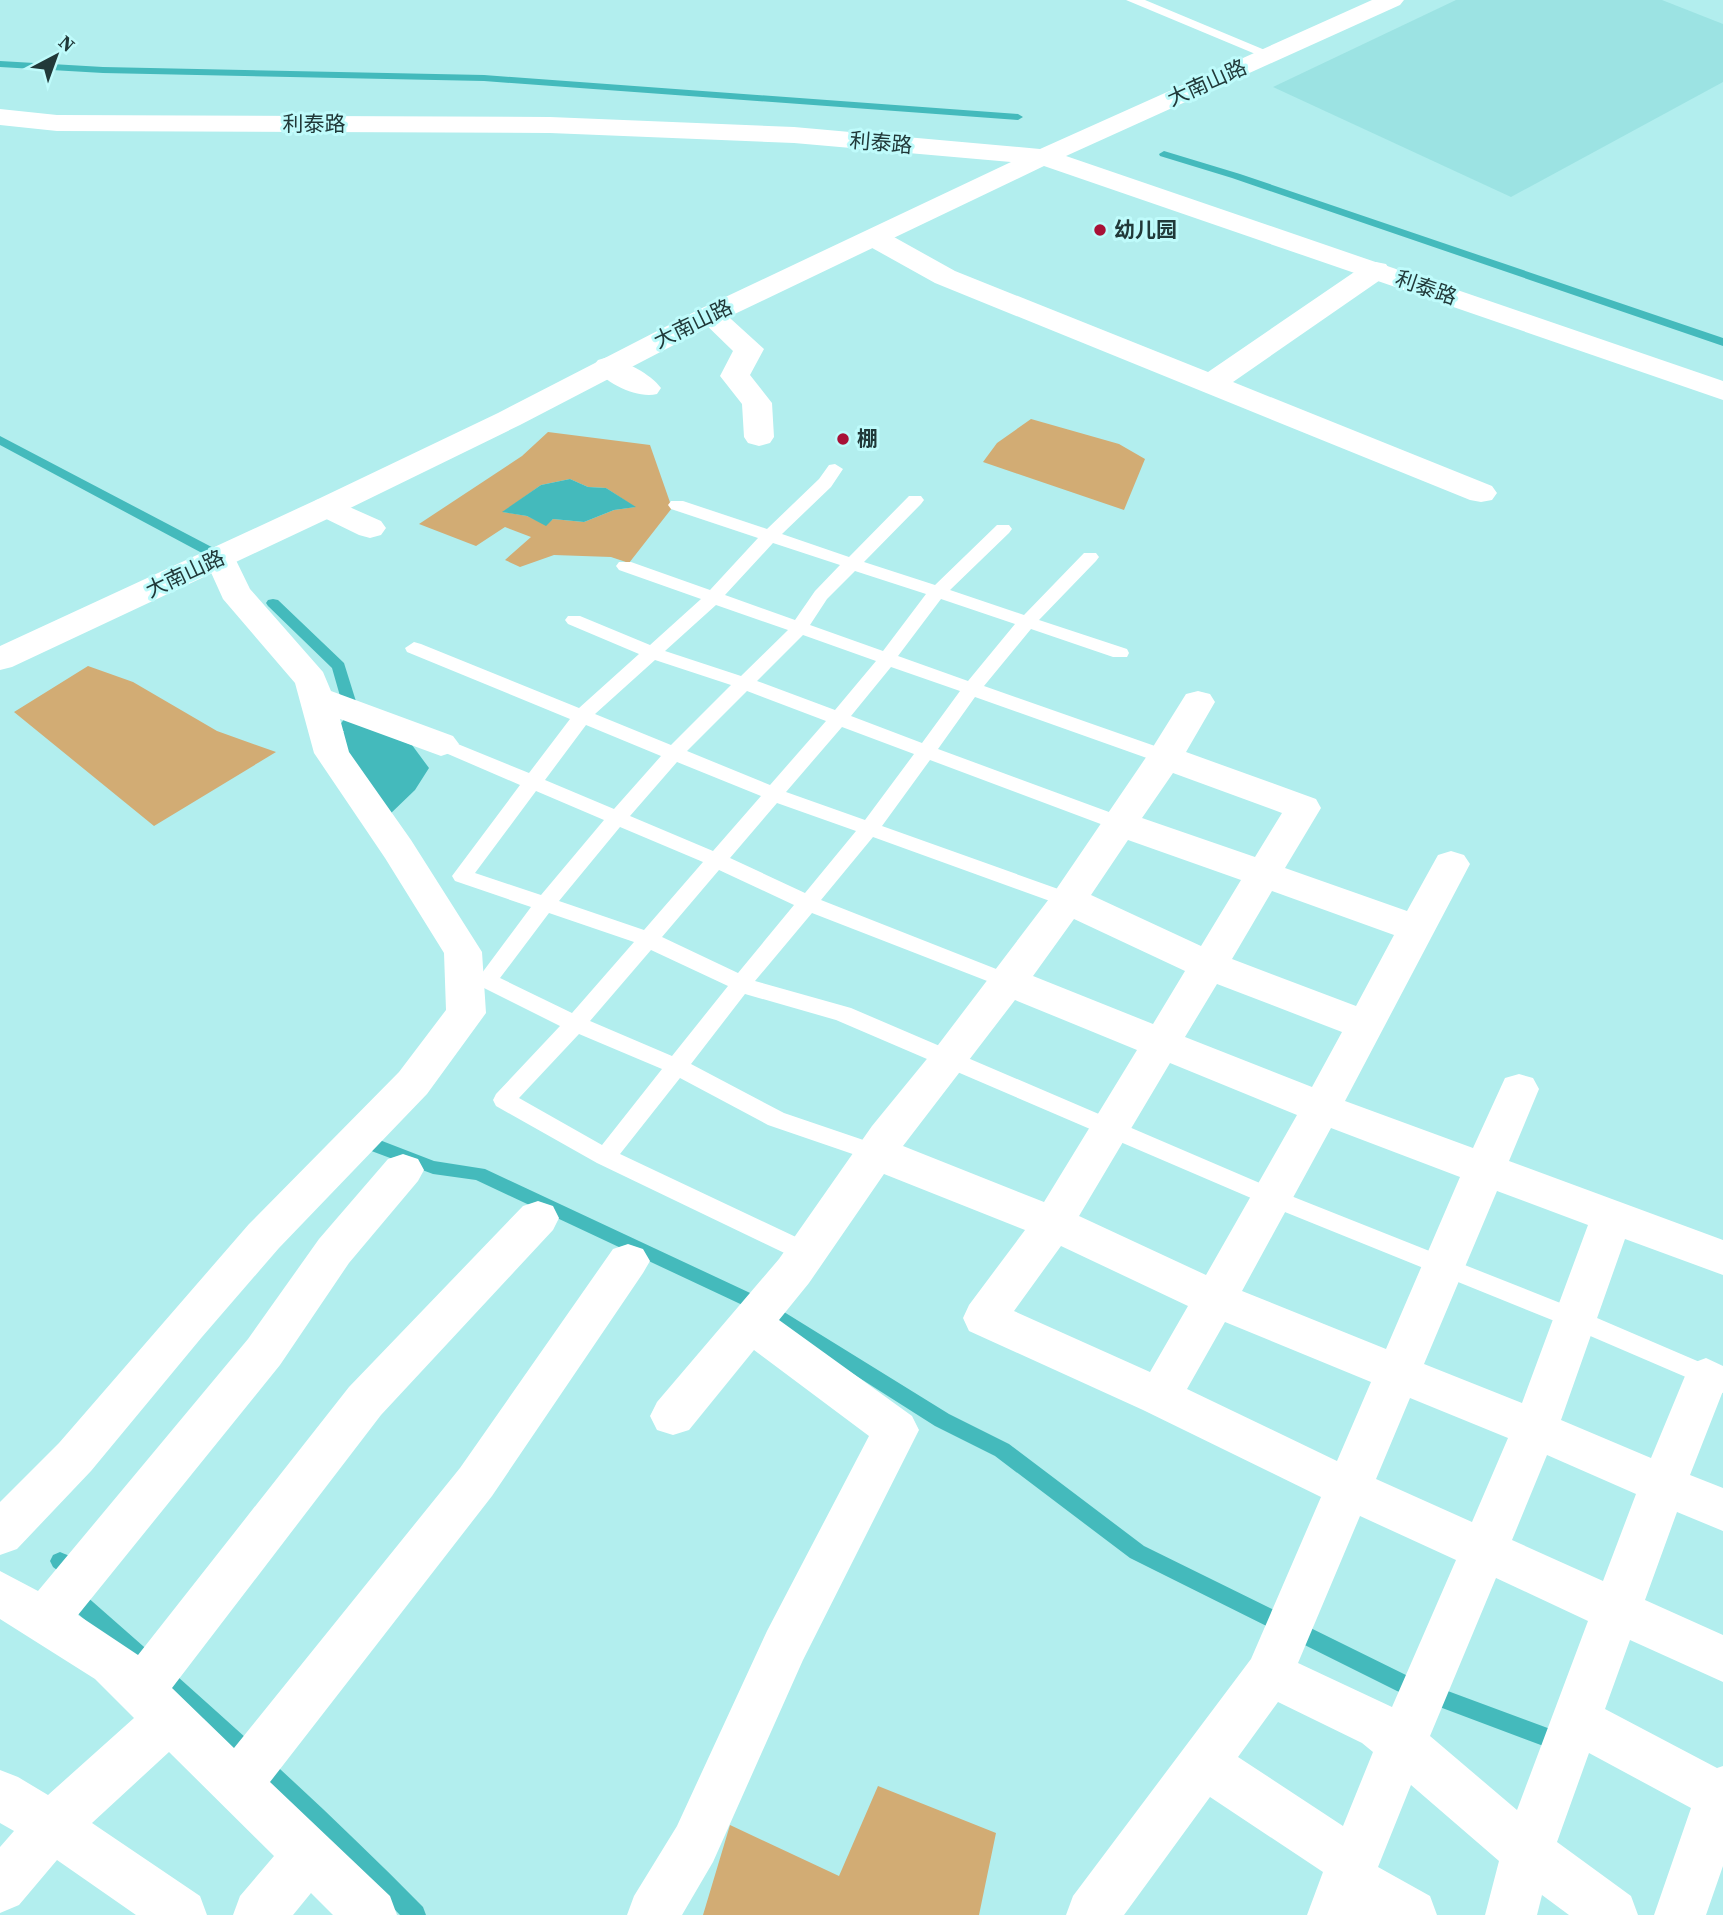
<svg xmlns="http://www.w3.org/2000/svg" width="1723" height="1915" font-family="'Source Serif 4','Noto Sans SC',serif">
<rect width="100%" height="100%" fill="#b2eeee"/>
<path fill="#9ce3e3" d="M1456 0H1662L1723 24V82L1511 197 1273 87Z"/>
<path fill="#d2ac74" fill-rule="evenodd" d="M1031 419 1119 444 1145 459 1124 510 983 462 997 443Z
M548 432 650 445 672 508 629 563 611 557 554 555 520 567 505 560 531 537 505 527 476 546 419 524 522 456ZM570 479 588 487 606 488 635 507 614 510 584 522 553 519 546 525 527 516 503 512 541 485Z
M88 666 133 682 217 731 276 752 154 826 14 712Z
M878 1786 996 1833 979 1915H703L730 1825 839 1876Z"/>
<path fill="#44babc" d="M570 479 588 487 606 488 636 507 614 510 584 522 553 519 546 526 527 516 502 512 541 485Z
M348 714 369 728 412 745 429 768 415 790 388 816 327 736 344 732 339 726Z"/>
<g fill="none" stroke-linecap="round" stroke-linejoin="round">
<path fill="#44babc" fill-rule="evenodd" d="M0 61 103 67 484 75 1018 114 1023 117 1018 120 484 81 103 73 0 67Z
M1164 151 1240 174 1723 338V346L1232 178 1160 156 1159 154Z
M0 436 225 554 227 557 225 560H215L0 445Z
M273 599 278 600 344 663 359 711 348 719 341 714 344 710 332 668 268 606 266 603 268 600Z
M364 1134 434 1161 485 1169 763 1299 949 1414 1009 1444 1144 1546 1410 1677 1572 1737 1575 1744 1572 1751 1565 1754 1397 1691 1130 1558 995 1456 935 1426 751 1309 476 1180 433 1174 358 1146 356 1141 358 1136Z
M60 1552C86 1562 91 1569 85 1595 200 1696 315 1797 423 1907L426 1915H400C295 1805 181 1705 67 1604L64 1598 69 1579 53 1567 50 1561 53 1555Z"/>
<path fill="#fff" fill-rule="evenodd" d="M1126 0H1145L1277 55 1275 58H1265Z
M835 464 843 469 831 487 782 534 849 557 909 496H921L924 500 921 504 864 562 935 585 997 525H1009L1012 529 1009 533 950 590 1024 615 1084 553H1096L1099 557 1096 561 1039 620 1127 649 1129 653 1127 657H1113L1031 629 984 686 1172 752 1175 757 1172 762H1158L975 697 938 749 1128 819 1131 824 1128 829H1114L930 760 882 826 1075 895 1078 900 1075 905 1068 907 1061 905 873 837 821 900 1014 976 1018 981 1014 986 1007 989 1000 986 812 913 755 981 851 1008 1281 1192 1583 1312 1723 1372V1393L1567 1326 1265 1204 836 1020 745 994 691 1064 784 1113 884 1147 887 1153 884 1159 876 1162 768 1125 680 1078 620 1154 815 1246 819 1253 815 1260 807 1262 799 1260 597 1163 496 1106 493 1100 496 1094 560 1026 480 986 476 981 531 907 455 881 452 876 520 785 434 748 431 744 434 740H448L529 773 570 719 407 652 405 648 414 642 421 644 579 708 639 654 568 624 565 620 568 616H580L650 645 701 599 619 570 616 566 619 562H631L710 590 758 538 671 509 668 505 671 501H683L767 529 819 479 829 465ZM773 543 840 565 815 591 795 620 725 595ZM855 571 926 594 883 651 810 625 827 599ZM941 599 1015 624 968 681 898 656ZM716 605 788 630 741 676 665 651ZM803 635 876 661 835 710 757 681ZM655 660 731 685 671 745 595 714ZM891 667 960 691 922 743 851 716ZM747 691 826 721 770 785 687 751ZM586 725 661 756 614 809 545 780ZM842 727 914 754 865 820 786 792ZM677 762 761 796 713 851 630 816ZM536 791 604 820 541 895 475 873ZM777 803 856 831 805 893 730 858ZM620 827 703 862 644 930 559 901ZM719 870 794 905 738 973 662 937ZM549 913 634 942 572 1013 500 978ZM651 950 728 986 672 1056 590 1021ZM579 1034 662 1069 602 1145 519 1098Z"/>
<path fill="#fff" fill-rule="evenodd" d="M875 230 885 232 955 271 1208 372 1366 264 1376 262 1386 264 1390 270 1386 276 1233 382 1492 486 1497 493 1492 500 1481 502 1470 500 935 283 865 244 861 238 865 232Z
M710 306 720 309 764 349 750 375 772 403 774 437 770 443 759 446 748 443 744 437 742 404 720 376 733 351 696 315 700 309Z
M608 357C625 361 651 374 661 388L657 394C637 399 605 383 593 366L598 360Z
M327 497 381 521 386 528 381 535 370 538 359 535 316 514 311 507 316 500Z
M220 547 231 550 250 589 323 672 331 691 453 736 459 744 453 752 441 756 340 719 349 752 411 840 482 952 486 1013 427 1094 279 1248 202 1337 91 1471 17 1549 0 1555V1502L59 1443 249 1224 399 1072 446 1010 444 953 385 858 314 753 295 683 223 599 204 557 209 550Z
M1198 691 1210 694 1215 702 1186 752 1316 799 1321 808 1285 868 1407 911 1438 855 1451 851 1464 855 1470 864 1345 1101 1473 1148 1505 1078 1519 1074 1533 1078 1539 1089 1509 1161 1723 1240V1275L1625 1239 1561 1420 1651 1458 1690 1364 1706 1358 1723 1366V1391L1690 1475 1723 1488V1531L1677 1512 1645 1600 1723 1635V1682L1630 1640 1605 1709 1717 1768 1723 1766V1866L1706 1915H1654L1691 1808 1589 1753 1557 1842 1631 1896 1638 1915H1569L1542 1895 1537 1915H1485L1499 1861 1411 1785 1378 1867 1430 1896 1437 1915H1307L1323 1872 1210 1797 1124 1915H1066L1073 1896 1251 1659 1321 1497 1143 1410 969 1331 963 1318 969 1305 1025 1230 884 1174 809 1283 779 1320 912 1416 919 1430 803 1660 713 1862 682 1915H627L634 1896 677 1826 767 1631 869 1436 754 1350 689 1430 673 1435 657 1430 650 1416 657 1402 779 1259 872 1126 935 1049 1055 891 1151 750 1186 694ZM1173 773 1282 813 1255 857 1142 818ZM1128 840 1241 880 1201 946 1091 895ZM1272 891 1394 935 1356 1006 1232 959ZM1074 919 1185 971 1153 1024 1033 976ZM1217 984 1342 1032 1312 1087 1185 1037ZM1015 1000 1137 1050 1044 1202 903 1146ZM1170 1063 1297 1115 1206 1275 1079 1216ZM1331 1128 1460 1177 1386 1349 1242 1291ZM1497 1191 1588 1225 1522 1403 1424 1364ZM1061 1246 1188 1306 1150 1372 1014 1311ZM1225 1322 1371 1382 1337 1461 1187 1389ZM1410 1398 1508 1438 1472 1522 1376 1479ZM1547 1455 1636 1494 1603 1581 1512 1540ZM1360 1516 1456 1560 1392 1707 1298 1663ZM1496 1578 1588 1621 1517 1810 1430 1736ZM1278 1702 1362 1743 1373 1752 1343 1826 1238 1757Z
M403 1154 418 1159 424 1170 418 1181 349 1263 280 1365 78 1615 138 1655 349 1387 523 1206 538 1201 553 1206 559 1218 553 1230 381 1415 172 1688 234 1748 460 1468 613 1249 628 1244 643 1249 650 1261 643 1273 492 1496 270 1782 390 1896 397 1915H333L311 1893 293 1915H233L240 1896 274 1856 169 1752 92 1823 200 1896 207 1915H136L57 1860 19 1905 0 1913V1847L14 1831 0 1823V1770L18 1777 48 1795 134 1718 95 1679 0 1619V1571L38 1591 248 1339 319 1239 388 1159Z"/>
<path fill="#fff" fill-rule="evenodd" d="M1372 0H1404L1400 5 1066 156 1723 381V400L1044 166 720 321 520 425 338 514 12 667 0 670V646L316 500 498 413 700 309 1011 162 794 143 550 133 57 131 0 125V109L57 115 550 117 794 127 1040 149Z"/>
</g>
<g fill="#a81036" stroke="#bffbfb" stroke-width="2.5">
<circle cx="1100" cy="230" r="7"/>
<circle cx="843" cy="439" r="7"/>
</g>
<g text-anchor="middle" stroke-width="6" stroke-linejoin="round" paint-order="stroke">
<g font-size="21" fill="#213939" stroke="#bffbfb">
<text transform="translate(1207 83) rotate(-24)" y="7">大南山路</text>
<text x="314" y="131">利泰路</text>
<text transform="translate(881 143) rotate(5)" y="7">利泰路</text>
<text transform="translate(1426 288) rotate(19)" y="7">利泰路</text>
<text transform="translate(693 324) rotate(-26)" y="7">大南山路</text>
<text transform="translate(185 574) rotate(-25)" y="7">大南山路</text>
</g>
<g font-size="21" font-weight="bold" fill="#213939" stroke="#bffbfb" text-anchor="start">
<text x="1114" y="237">幼儿园</text>
<text x="857" y="446">棚</text>
</g>
</g>
<g transform="translate(56 56) rotate(41)" stroke="#bffbfb" stroke-width="5" paint-order="stroke">
<path d="M0-5L12 26L0 18L-12 26Z" fill="#213939"/>
<text y="-10" font-size="19" font-weight="bold" text-anchor="middle" fill="#213939">N</text>
</g>
</svg>
